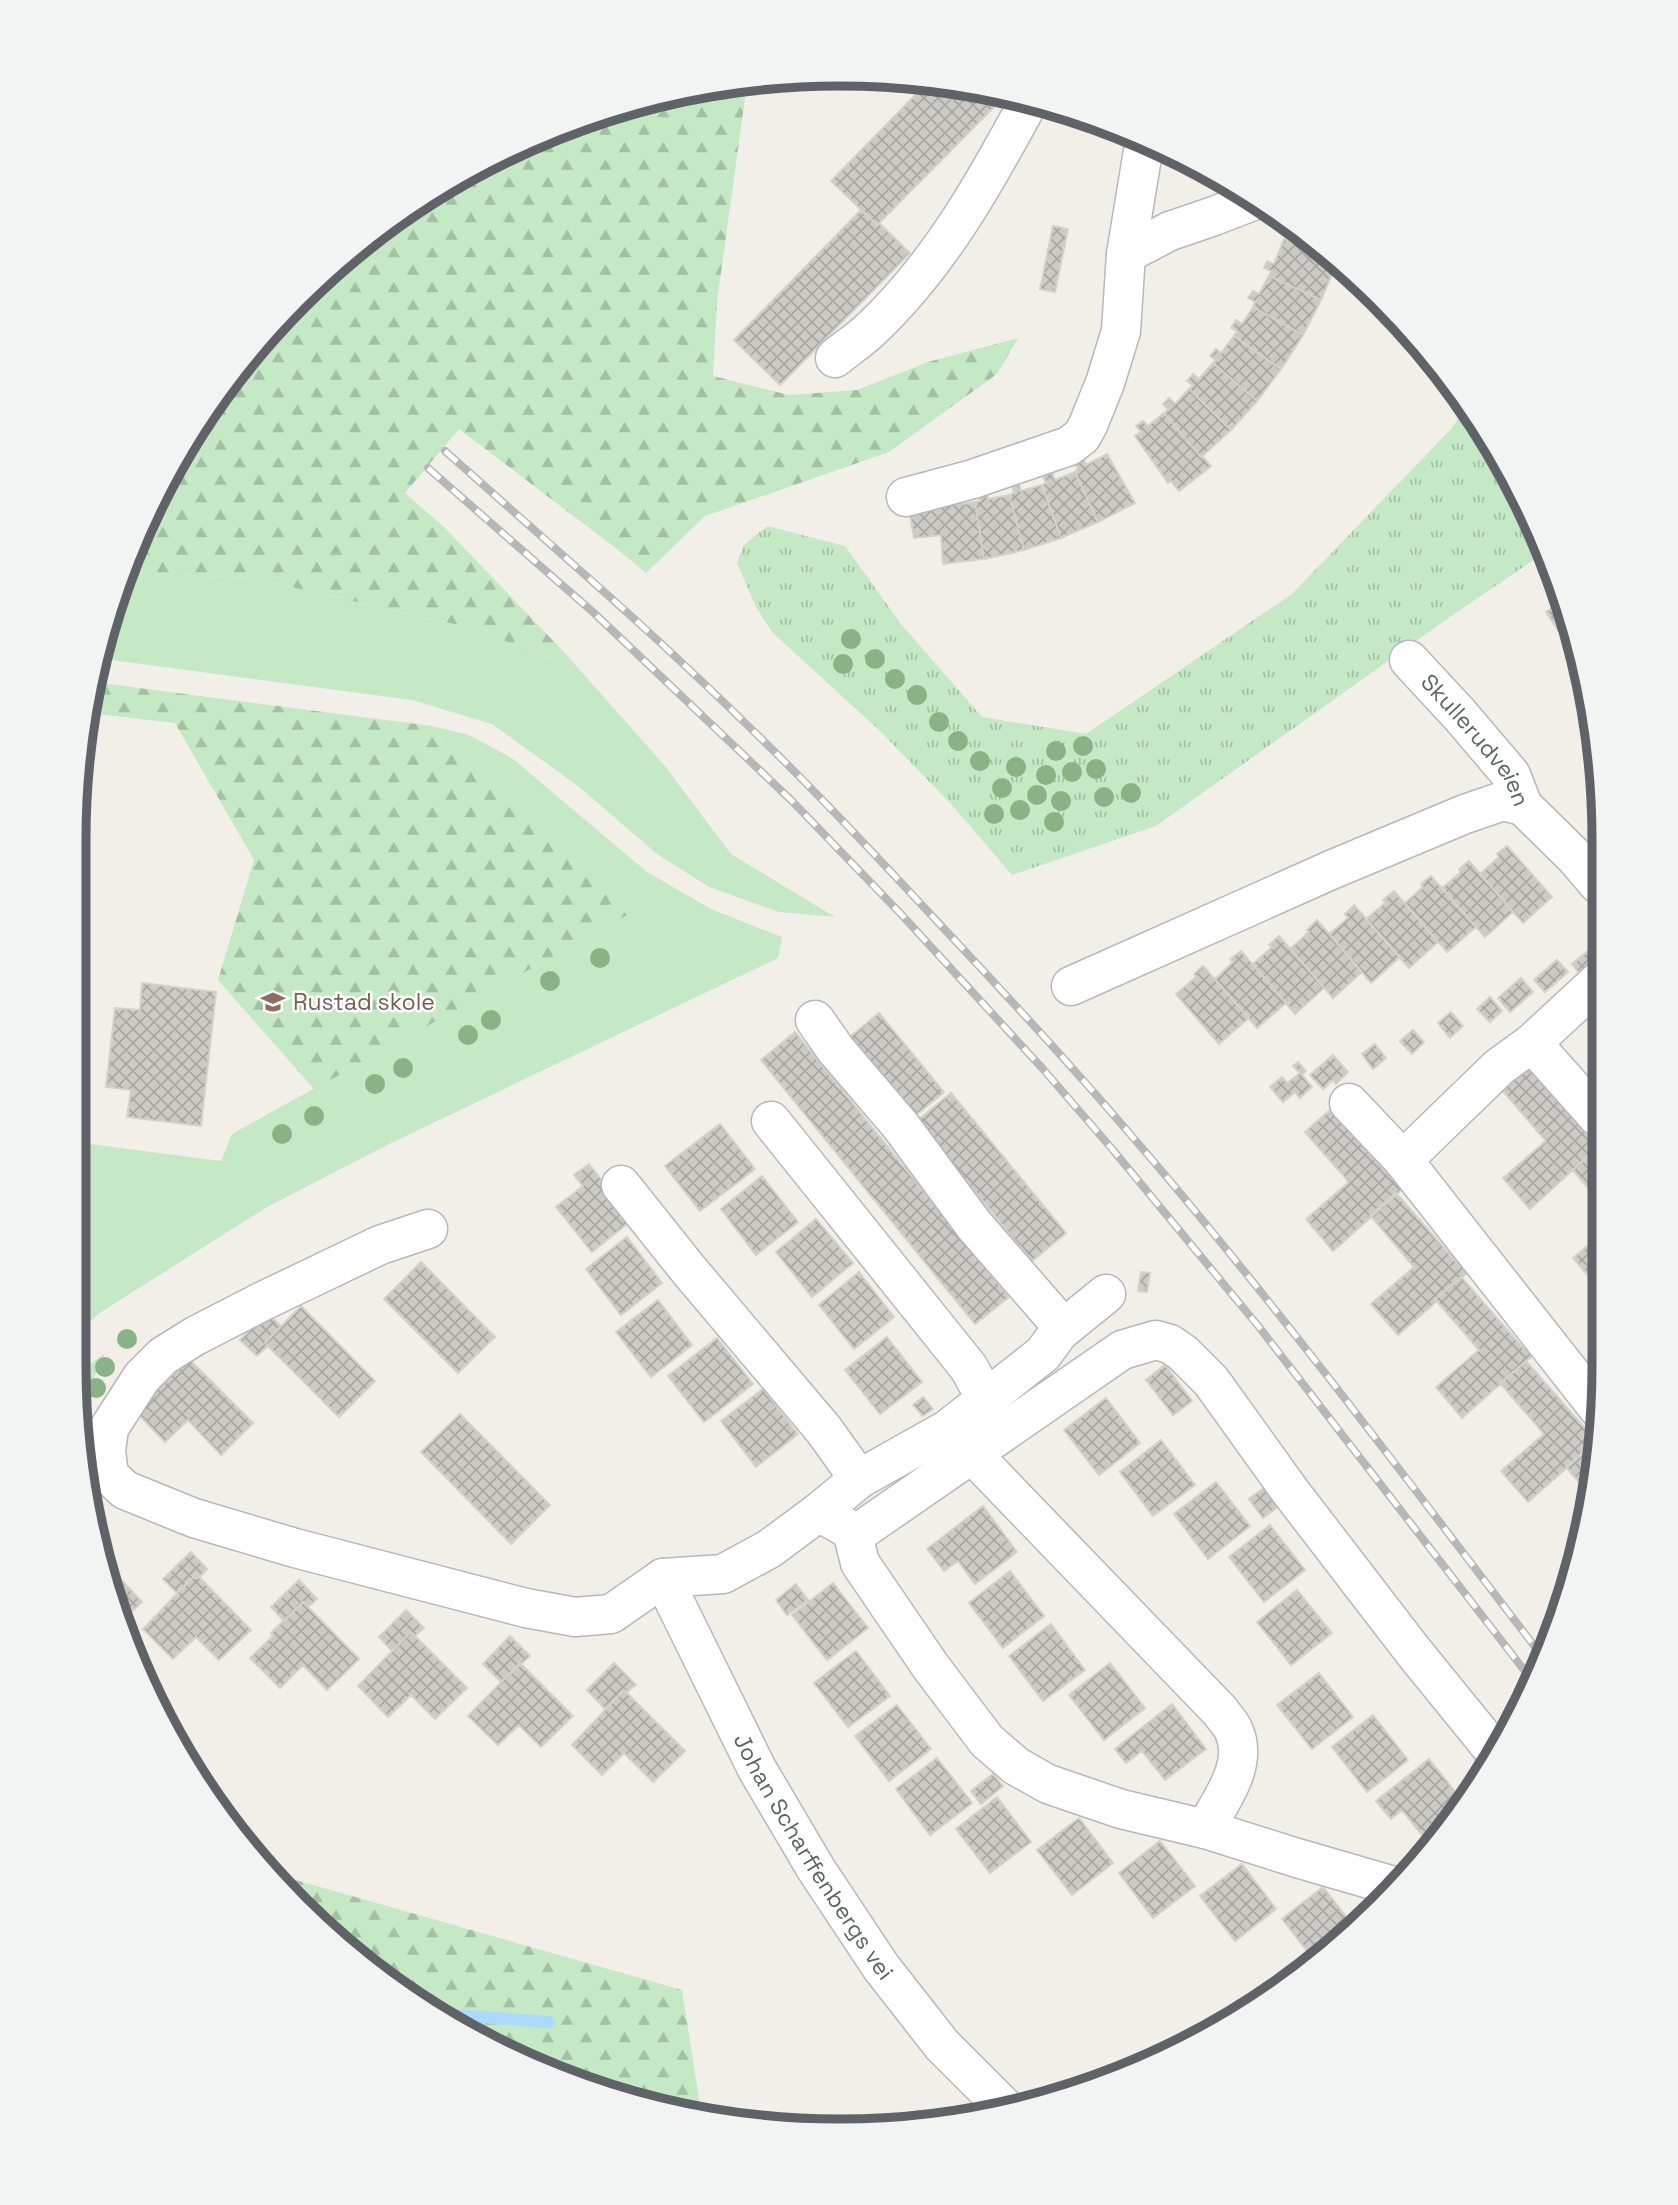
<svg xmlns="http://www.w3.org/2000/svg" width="1678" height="2205" font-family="'Space Grotesk',sans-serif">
<defs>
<pattern id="forest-firs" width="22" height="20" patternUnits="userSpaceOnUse" patternTransform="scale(1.75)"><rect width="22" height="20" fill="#c5e8c5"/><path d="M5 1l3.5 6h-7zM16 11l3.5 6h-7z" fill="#a3c0a4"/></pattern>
<pattern id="park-tufts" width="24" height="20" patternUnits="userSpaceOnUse" patternTransform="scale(1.75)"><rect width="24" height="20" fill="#c5e8c5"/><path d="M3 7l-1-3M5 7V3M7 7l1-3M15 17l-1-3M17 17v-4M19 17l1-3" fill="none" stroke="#a3c0a4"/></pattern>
<pattern id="building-cross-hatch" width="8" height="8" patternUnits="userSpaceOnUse" patternTransform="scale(1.75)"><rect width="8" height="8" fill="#cccac5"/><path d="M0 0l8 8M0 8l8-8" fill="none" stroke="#a9a8a4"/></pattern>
</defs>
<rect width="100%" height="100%" fill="#f1efe8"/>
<path fill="#c5e8c5" d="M125 573 252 578 467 627 554 659 563 651 664 765 731 854 835 917 779 912 709 887 657 854 578 786 492 724 412 700 97 658 100 640Z
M432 726 469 735 513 759 647 872 711 909 782 937 778 958 389 1144 267 1207 101 1312 74 1335V1142L221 1161 232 1134 626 915 480 770 449 751Z
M105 1353 79 1411 75 1376Z"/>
<path fill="url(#forest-firs)" d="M747 83 717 302 713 376 789 395 857 390 928 362 1018 338 997 374 889 452 705 516 646 573 617 549 459 429 405 493 444 527 563 651 555 659 467 627 252 578 125 573 152 501 231 373 298 297 413 203 546 132 689 88Z
M93 682 432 726 449 751 480 770 627 915 314 1089 218 980 254 860 175 723 88 713Z
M271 1873 682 1990 702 2118 689 2117 500 2052 373 1974 298 1908Z"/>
<path fill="url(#park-tufts)" d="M1468 405 1475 413 1544 553 1447 619 1156 826 1012 875 952 805 881 732 772 632 756 607 737 563 744 545 767 526 845 546 901 624 982 717 1086 734 1292 594 1451 429Z"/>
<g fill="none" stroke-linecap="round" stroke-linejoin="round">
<path stroke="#aadaff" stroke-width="12" d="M439 2014 549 2022"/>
</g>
<path fill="url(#building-cross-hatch)" stroke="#d6d1c6" stroke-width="2" d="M928 82 988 88 1007 94 877 225 831 181Z
M861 210 877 225 879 223 910 253 780 385 734 340Z
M1053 226 1068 229 1055 292 1040 289Z
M1284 239 1329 256 1337 262 1321 300 1269 276 1271 271 1264 268 1267 261 1274 264Z
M1269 276 1321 300 1303 335 1253 307 1255 302 1248 298 1253 291 1259 294Z
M1253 307 1303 335 1281 369 1234 336 1237 331 1231 328 1236 320 1242 324Z
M1234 336 1281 369 1257 401 1213 363 1216 360 1210 356 1216 349 1221 353Z
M1213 363 1257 401 1231 430 1189 389 1193 386 1187 381 1193 374 1199 379Z
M1189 389 1231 430 1201 457 1164 413 1168 410 1163 404 1169 398 1175 404Z
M1164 413 1201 457 1202 456 1211 466 1179 491 1171 481 1168 483 1135 436 1141 432 1136 426 1143 421 1148 426Z
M1107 454 1135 503 1098 522 1075 472 1078 469 1075 463 1083 458 1086 465Z
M1075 472 1098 522 1061 538 1042 485 1046 483 1043 476 1052 473 1055 480Z
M1019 484 1021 491 1042 485 1061 538 1024 550 1009 495 1014 493 1012 486Z
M986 492 988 499 1009 495 1024 550 984 559 975 502 980 501 978 494Z
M963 493 964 504 975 502 984 559 943 564 941 535 914 538 909 509 946 506 944 499Z
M1565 599 1578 653 1561 628 1558 630 1546 612Z
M1507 846 1552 897 1523 923 1480 874 1499 857 1497 854Z
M1469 861 1513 912 1485 937 1442 888 1461 872 1459 869Z
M1431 876 1476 927 1447 952 1405 903 1423 887 1421 884Z
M1394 891 1438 942 1409 968 1366 919 1385 903 1383 900Z
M1354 905 1400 957 1371 983 1329 934 1348 918 1345 914Z
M1317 920 1362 972 1333 998 1290 949 1309 932 1307 930Z
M1279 936 1324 988 1295 1014 1253 964 1272 947 1269 945Z
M1594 946 1598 952V963L1581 976 1572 964Z
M1241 951 1286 1003 1257 1028 1215 979 1233 962 1230 959Z
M1557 960 1568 972 1545 992 1534 980Z
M1203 966 1249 1018 1219 1044 1176 994 1196 977 1194 974Z
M1521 978 1533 992 1510 1012 1498 998Z
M142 983 216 992 201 1126 127 1117 131 1090 106 1087 115 1008 140 1010Z
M1490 997 1502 1011 1490 1022 1477 1009Z
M1451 1012 1463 1026 1450 1038 1438 1023Z
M879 1013 944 1092 915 1116 850 1037Z
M1413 1030 1424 1042 1412 1054 1400 1041Z
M795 1032 1009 1297 975 1324 761 1060Z
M1375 1044 1386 1058 1373 1069 1362 1054Z
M1333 1055 1348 1072 1336 1084 1333 1080 1323 1089 1310 1075Z
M1298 1062 1306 1071 1302 1075 1312 1087 1300 1098 1295 1092 1283 1102 1270 1087 1282 1077 1287 1083 1300 1073 1293 1066Z
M1529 1067 1598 1147 1530 1209 1503 1178 1546 1141 1502 1090Z
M951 1093 1066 1233 1032 1261 917 1121Z
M1331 1109 1393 1180 1398 1177 1406 1186 1333 1251 1306 1219 1349 1182 1305 1132Z
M720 1124 755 1169 700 1211 665 1166Z
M1598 1148V1200L1573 1170Z
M589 1164 633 1219 592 1252 556 1207 583 1186 574 1175Z
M762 1176 798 1222 756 1255 721 1209Z
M1396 1193 1459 1265 1463 1261 1471 1270 1435 1299 1437 1301 1398 1335 1371 1304 1414 1267 1370 1215Z
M816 1219 853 1263 812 1297 776 1252Z
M627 1237 662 1283 621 1315 586 1269Z
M1598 1237V1287L1573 1258Z
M421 1262 495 1337 458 1373 384 1299Z
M859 1272 894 1317 854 1349 819 1305Z
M1141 1272 1150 1273 1147 1292 1138 1291Z
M1461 1277 1524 1349 1528 1345 1536 1354 1526 1361 1462 1418 1436 1387 1479 1350 1435 1299Z
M658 1300 692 1345 651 1377 616 1332Z
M301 1306 375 1381 339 1417 265 1343Z
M267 1313 281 1326 265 1343 268 1346 257 1356 240 1340Z
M887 1337 922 1382 880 1414 845 1370Z
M717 1338 753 1384 704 1422 668 1376Z
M188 1358 253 1423 221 1455 188 1420 165 1442 136 1412Z
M1526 1361 1589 1433 1593 1429 1598 1435V1440L1528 1502 1501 1471 1544 1434 1500 1383Z
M1165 1365 1192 1401 1173 1415 1146 1380Z
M763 1389 798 1434 756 1467 721 1421Z
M923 1397 933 1409 923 1416 913 1405Z
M1106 1398 1140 1443 1099 1475 1064 1430Z
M460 1414 550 1505 511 1544 421 1452Z
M1161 1440 1195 1485 1153 1516 1120 1472Z
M1591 1445 1598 1453V1466L1591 1496 1566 1467Z
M1216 1482 1250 1526 1208 1559 1174 1514Z
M1265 1487 1279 1506 1263 1518 1249 1499Z
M983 1506 1017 1552 975 1584 958 1561 944 1571 927 1549Z
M1270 1525 1305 1570 1264 1602 1229 1557Z
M1580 1544 1575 1565 1566 1556Z
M191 1552 207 1569 199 1578 196 1574 177 1593 163 1579Z
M99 1556 142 1602 123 1620 100 1565Z
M1010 1571 1044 1616 1003 1648 969 1603Z
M196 1574 251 1630 219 1660 196 1637 173 1659 143 1629Z
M299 1580 317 1599 308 1607 303 1602 284 1621 271 1607Z
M833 1583 868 1628 827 1660 792 1615Z
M796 1584 808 1600 787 1615 776 1600Z
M1297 1590 1332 1633 1291 1665 1257 1622Z
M303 1602 359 1659 327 1690 303 1665 280 1688 250 1658 273 1636 271 1633Z
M406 1610 424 1628 415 1636 411 1632 392 1651 379 1637Z
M1051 1624 1085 1670 1043 1701 1009 1656Z
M411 1632 467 1688 435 1719 411 1695 388 1717 358 1686Z
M510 1636 530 1656 501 1682 483 1664Z
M856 1651 890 1696 848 1727 814 1683Z
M520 1663 573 1716 541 1747 519 1725 498 1745 468 1716Z
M614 1663 636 1685 627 1692 624 1690 605 1709 587 1690Z
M1110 1663 1145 1708 1104 1740 1069 1695Z
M1319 1673 1353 1717 1312 1749 1277 1705Z
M624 1690 685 1751 653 1782 624 1753 602 1775 572 1745Z
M1172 1704 1206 1749 1165 1780 1142 1751 1126 1763 1115 1749Z
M897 1705 931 1749 889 1781 855 1736Z
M1373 1715 1408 1760 1367 1792 1332 1747Z
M937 1758 972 1803 930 1835 896 1789Z
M1429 1759 1464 1803 1422 1835 1402 1810 1391 1819 1376 1801Z
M993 1774 1003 1786 981 1804 971 1791Z
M997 1797 1031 1842 990 1873 956 1829Z
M1079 1818 1113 1863 1072 1895 1037 1850Z
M1160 1841 1195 1886 1153 1918 1119 1873Z
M1242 1864 1276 1909 1235 1941 1200 1896Z
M1323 1887 1355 1928 1315 1961 1282 1919Z"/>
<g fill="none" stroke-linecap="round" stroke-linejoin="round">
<g stroke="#b5b8bc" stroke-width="41">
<g id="minor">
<path d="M1126 254 1170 231 1214 216 1258 199"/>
<path d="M835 358C846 349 858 341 869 331 938 267 985 183 1029 101"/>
<path d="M906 497 973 479 1069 446 1082 436 1088 425 1105 383 1121 331 1126 254 1145 139"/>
<path id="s1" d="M1409 660 1460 715 1511 775 1523 806 1575 857 1598 884"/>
<path d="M1071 986 1331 870 1465 814 1503 801 1523 806"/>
<path d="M1532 1043 1598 1117"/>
<path d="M1349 1103 1403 1160"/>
<path d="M771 1121 969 1368 986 1399"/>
<path d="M621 1185 688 1269 824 1430 859 1479"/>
<path d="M428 1229 380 1245 263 1301 195 1336 163 1356 142 1377 109 1428 106 1451 109 1475 125 1490 194 1518 295 1548 526 1608 575 1617 611 1614 663 1578 723 1574 769 1549 819 1512 859 1479 948 1429 1043 1354 1059 1332 1054 1317 974 1225 900 1125 836 1050 815 1020"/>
<path d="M1059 1332 1106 1294"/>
<path d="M1598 1408 1403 1160 1499 1067 1532 1043 1598 982"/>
<path d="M973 1455 1220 1711C1224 1717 1230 1723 1233 1729 1250 1764 1221 1800 1205 1829"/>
<path d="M819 1512 852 1531 859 1532 1122 1350 1156 1340 1170 1344 1183 1353 1211 1381 1290 1491 1413 1651 1495 1752"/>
<path d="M852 1531 860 1563 931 1667 987 1741 1016 1766 1048 1784 1121 1809 1205 1829 1297 1858 1397 1887"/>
<path id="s2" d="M663 1578 757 1769 816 1869 881 1967 942 2045 1004 2107"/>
</g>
</g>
<use href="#minor" stroke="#fff" stroke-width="38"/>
<g stroke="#b6b7b8" stroke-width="8">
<path id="rail" d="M445 451C545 540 647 627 743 721 814 789 881 861 948 933 1010 999 1071 1065 1130 1134 1275 1302 1407 1480 1542 1656
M428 468 594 613 791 800 900 913 1043 1069 1113 1150 1259 1327 1531 1679"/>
</g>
<use href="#rail" stroke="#fff" stroke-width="5" stroke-dasharray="16" stroke-linecap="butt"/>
</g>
<g fill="#89b387">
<circle cx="851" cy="639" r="10"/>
<circle cx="875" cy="659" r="10"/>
<circle cx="843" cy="664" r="10"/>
<circle cx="895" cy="679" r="10"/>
<circle cx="917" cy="695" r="10"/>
<circle cx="939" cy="722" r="10"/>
<circle cx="958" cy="741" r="10"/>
<circle cx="1083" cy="746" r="10"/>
<circle cx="1056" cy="751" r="10"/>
<circle cx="980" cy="761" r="10"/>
<circle cx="1016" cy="767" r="10"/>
<circle cx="1096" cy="769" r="10"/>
<circle cx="1072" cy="772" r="10"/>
<circle cx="1046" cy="775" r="10"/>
<circle cx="1002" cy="788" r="10"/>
<circle cx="1131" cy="793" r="10"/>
<circle cx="1037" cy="795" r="10"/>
<circle cx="1104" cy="797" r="10"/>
<circle cx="1061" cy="801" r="10"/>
<circle cx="1020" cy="810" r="10"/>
<circle cx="994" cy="814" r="10"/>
<circle cx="1054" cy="822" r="10"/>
<circle cx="600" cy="958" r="10"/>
<circle cx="550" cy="981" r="10"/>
<circle cx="491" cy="1020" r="10"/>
<circle cx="468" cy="1035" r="10"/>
<circle cx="403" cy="1068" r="10"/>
<circle cx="375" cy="1084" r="10"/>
<circle cx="314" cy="1116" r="10"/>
<circle cx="282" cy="1134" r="10"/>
<circle cx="127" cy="1339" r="10"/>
<circle cx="105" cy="1367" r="10"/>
<circle cx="96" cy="1388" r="10"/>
</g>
<defs>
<g id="school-bare" transform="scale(1.89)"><path d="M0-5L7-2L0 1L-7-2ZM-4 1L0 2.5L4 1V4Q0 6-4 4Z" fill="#8d6e63" stroke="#fff" stroke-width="2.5" paint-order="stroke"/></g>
</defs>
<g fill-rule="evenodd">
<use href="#school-bare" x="273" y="1002"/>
</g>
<g text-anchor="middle" stroke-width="5" stroke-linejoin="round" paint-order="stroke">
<g font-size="23" fill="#5f6368" stroke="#fff">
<text dy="8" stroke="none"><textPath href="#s1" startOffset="105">Skullerudveien</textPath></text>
<text dy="8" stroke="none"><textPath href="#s2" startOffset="317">Johan Scharffenbergs vei</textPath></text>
</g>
<g font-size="23" fill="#785e54" stroke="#fff" text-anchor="start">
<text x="293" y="1010">Rustad skole</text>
</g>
</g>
<path d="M0 0H1678V2205H0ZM839 86H839A753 753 0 0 1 1592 839V1366A753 753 0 0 1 839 2119H839A753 753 0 0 1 86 1366V839A753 753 0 0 1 839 86Z" fill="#f2f3f3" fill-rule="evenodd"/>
<path fill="none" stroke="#5f6368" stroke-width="9" d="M839 86H839A753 753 0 0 1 1592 839V1366A753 753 0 0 1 839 2119H839A753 753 0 0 1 86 1366V839A753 753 0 0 1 839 86Z"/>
</svg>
